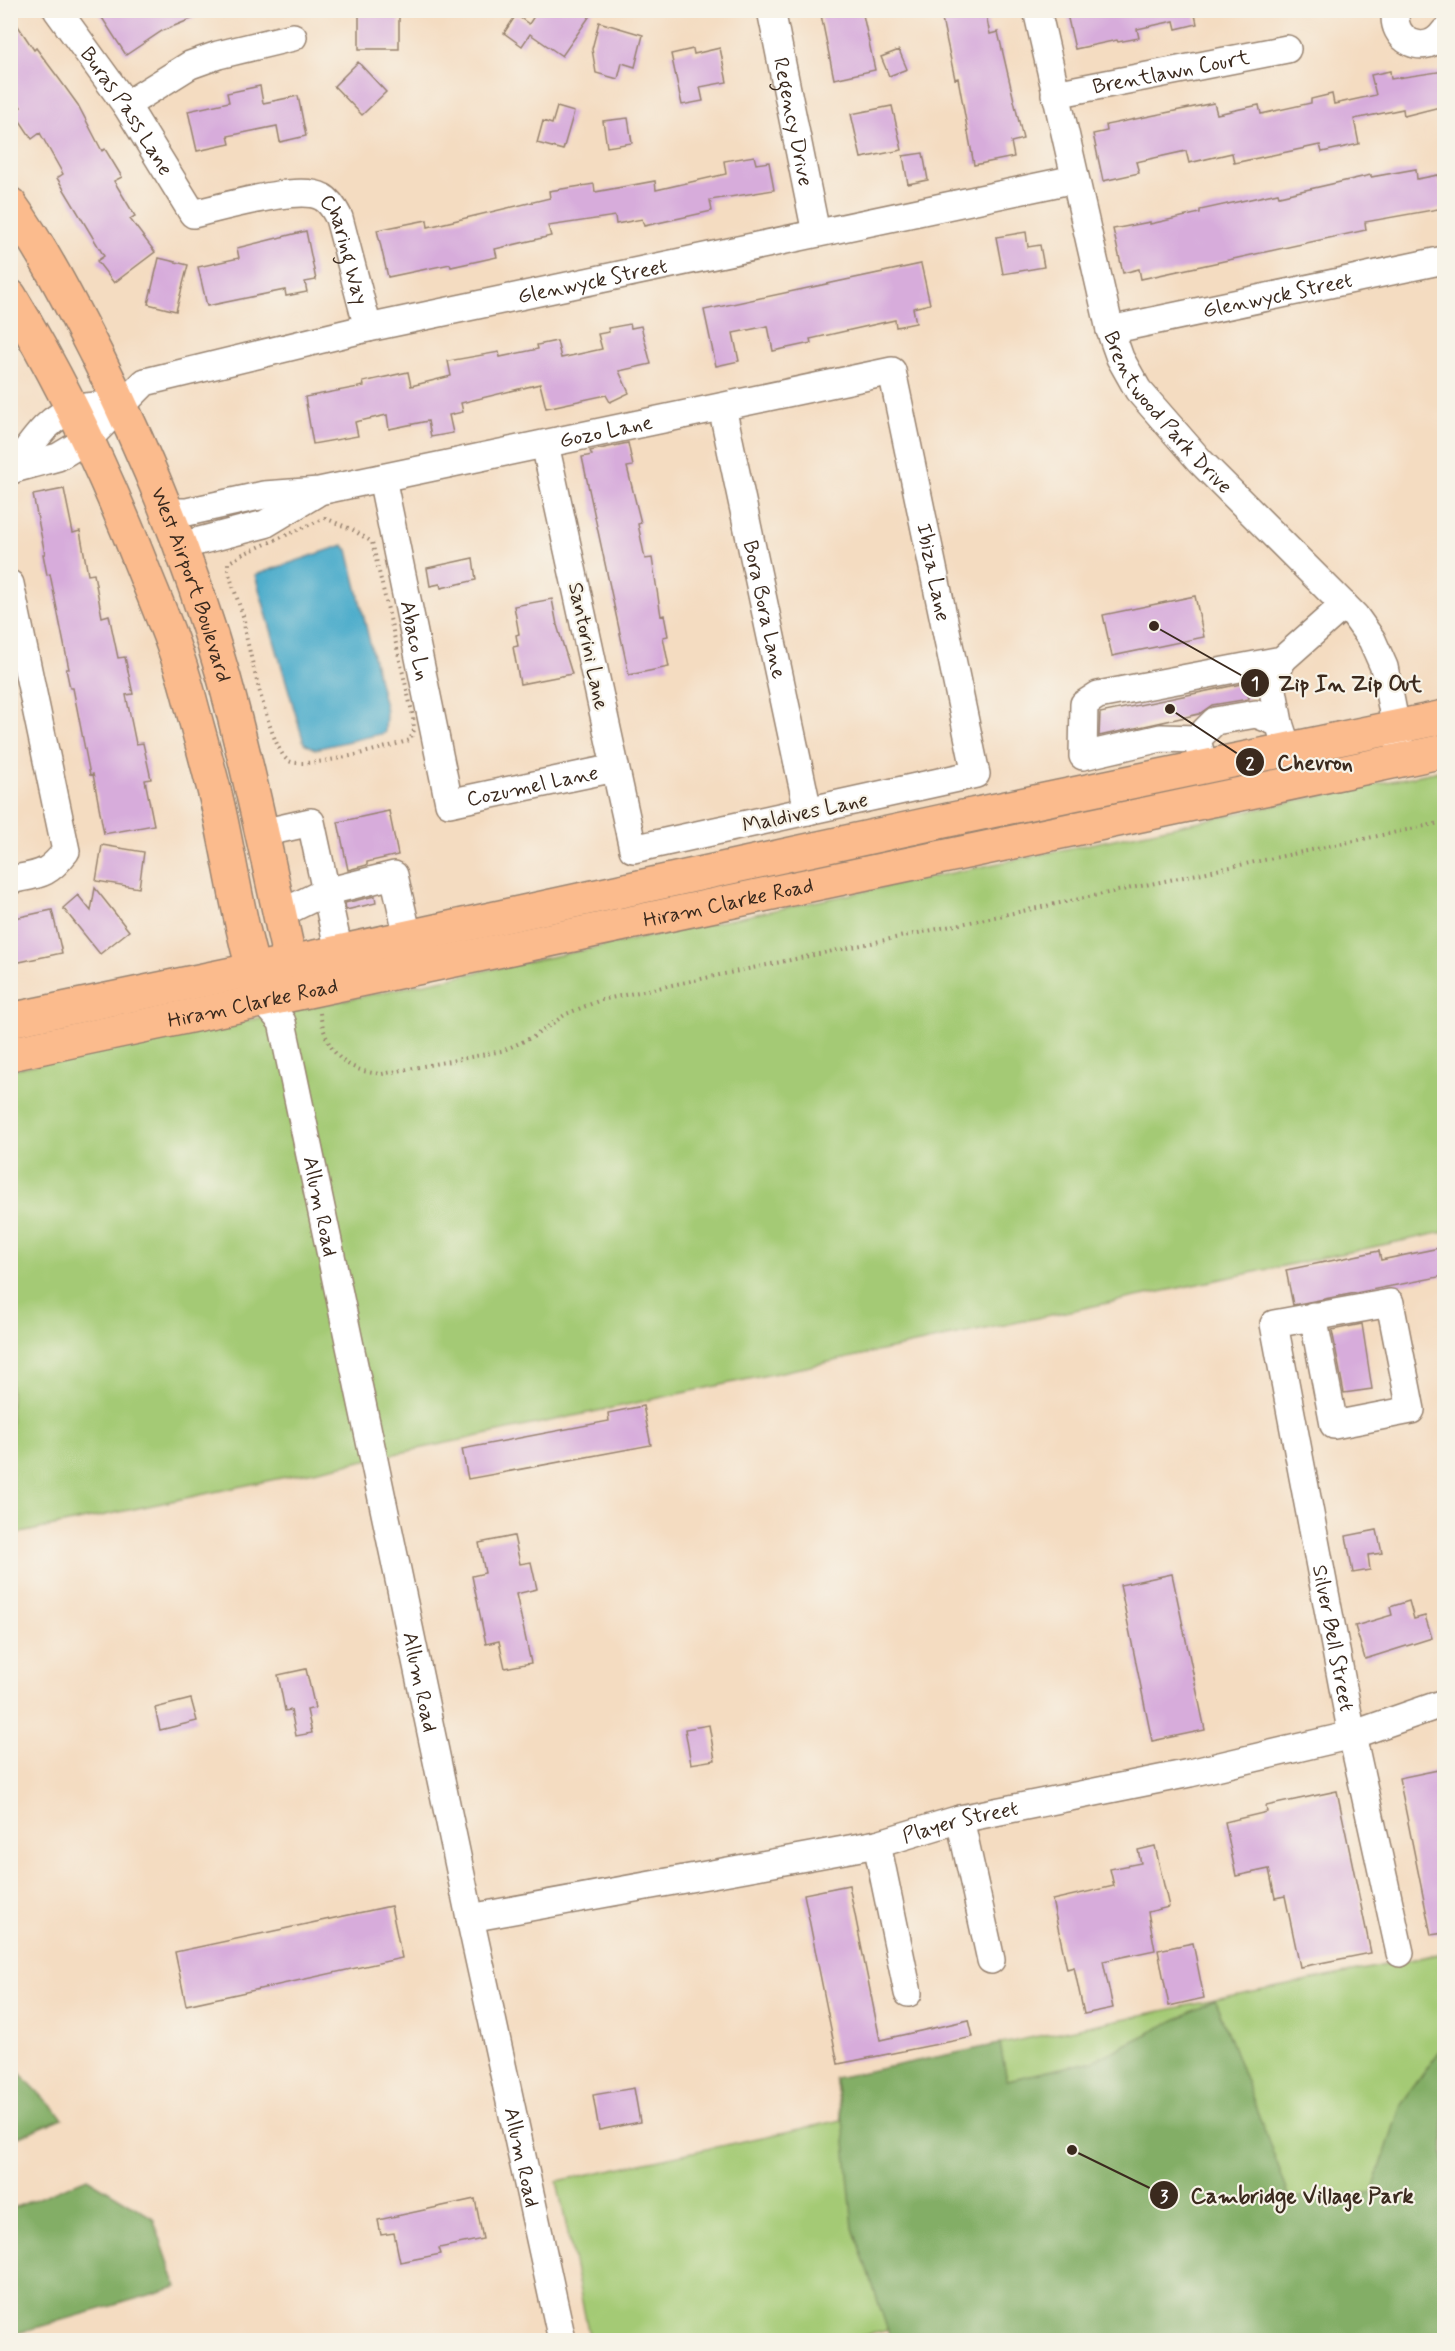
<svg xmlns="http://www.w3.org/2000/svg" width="1455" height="2351" font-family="Mynerve,sans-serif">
<rect width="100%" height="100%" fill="#f7f3e8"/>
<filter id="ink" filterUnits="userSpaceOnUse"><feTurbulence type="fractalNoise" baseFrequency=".0167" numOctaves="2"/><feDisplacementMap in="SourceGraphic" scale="12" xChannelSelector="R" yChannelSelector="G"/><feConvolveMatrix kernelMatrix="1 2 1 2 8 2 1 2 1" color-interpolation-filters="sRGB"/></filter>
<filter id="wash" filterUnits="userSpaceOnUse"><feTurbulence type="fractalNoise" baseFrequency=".008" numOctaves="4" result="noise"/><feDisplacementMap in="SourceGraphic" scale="24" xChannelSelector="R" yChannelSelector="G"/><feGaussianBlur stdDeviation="1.35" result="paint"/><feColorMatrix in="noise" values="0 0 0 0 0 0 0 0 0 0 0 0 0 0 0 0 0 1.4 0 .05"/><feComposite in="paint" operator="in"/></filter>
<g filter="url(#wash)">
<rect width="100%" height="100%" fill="#f4dcc1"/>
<path fill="#a4ca74" stroke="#707a49" stroke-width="1.5" d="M1444 770V1232L11 1535 10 1070Z
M1444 1953V2340H891L889 2330 844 2340H590L557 2181 842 2120 835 2078Z"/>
<path fill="#83ae66" stroke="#5f6c42" stroke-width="1.5" d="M1215 2000 1290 2198 1372 2193 1401 2104 1444 2045V2340H891L853 2228 843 2120 835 2078 1000 2044 1007 2080 1093 2061Z
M10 2063 63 2118 11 2140H10Z
M87 2178 153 2218 177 2287 11 2335V2209Z"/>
<path fill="#4caccb" stroke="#446b74" stroke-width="1.5" d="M343 545 348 550 386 711 385 733 315 749 304 743 255 575Z"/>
<g id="blocks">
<path fill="#d7acdb" d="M97 10H211V11L162 31 126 55Z
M538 10H594L562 56 530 34 522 46 504 33 516 15 529 24Z
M820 10H862L875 70 834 79Z
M940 10H985L990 34 998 32 1023 139 1011 142 1014 157 974 165 958 78 955 79Z
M1066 10H1194L1197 24 1176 29 1174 21 1137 29 1139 38 1118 42 1117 40 1075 49Z
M10 14 34 50 36 48 60 80 78 105 102 151 105 149 122 177 114 181 135 216 130 219 155 252 114 283 97 261 104 256 57 178 63 174 40 133 32 139 14 112 21 107 10 93Z
M359 15H399V49H359Z
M599 22 643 35 635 67 622 63 618 79 596 73 592 49Z
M720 48 727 82 700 87 703 101 682 105 671 54 693 49 694 54Z
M899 50 907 69 889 76 881 57Z
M358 62 386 92 362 115 334 86Z
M1390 71 1391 79 1444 71V106L1404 116 1403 109 1354 119 1359 144 1322 152 1320 145 1234 163 1232 153 1189 163 1186 151 1136 162 1139 173 1103 181 1093 134 1107 131 1106 125 1214 103 1217 114 1259 105 1261 114 1311 103V99L1332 94 1334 104 1376 95 1371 75Z
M260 86 263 103 298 96 306 136 280 142 277 126 228 136 230 144 197 151 188 111 229 102 227 93Z
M892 106 902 150 861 158 851 114Z
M557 107 574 112 563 150 537 143 543 121 552 124Z
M628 118 632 143 607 147 603 121Z
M923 153 928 180 908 184 903 156Z
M754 156 756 164 769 162 774 190 710 200 712 211 644 226 642 219 616 224 615 216 548 226 551 236 495 249 497 257 451 267 450 264 388 277 377 230 427 220 428 227 550 198 549 191 594 184 595 192 655 181 656 190 726 174 724 161Z
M1416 169 1417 179 1438 175 1444 208 1365 222 1366 230 1141 279 1139 269 1123 273 1113 229 1150 222V224L1200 213V210L1278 193 1279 196 1371 175V177Z
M306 231 316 280 305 282 307 292 286 296 285 290 207 306 198 267 239 258 237 248Z
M1026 232 1028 247 1040 245 1044 267 1003 274 996 237Z
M159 258 188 265 176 311 148 304Z
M921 264 930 304 913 308 916 323 896 327 895 320 810 339 811 343 773 351 768 326 733 333 739 361 716 366 704 310Z
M630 324 631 328 641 326 651 364 619 371 629 393 610 402 606 395 546 408 540 384 461 403 463 412 449 415 453 433 431 437 428 421 389 429 387 415 355 422 358 436 313 444 305 397 364 386 363 382 408 372 411 386 451 376 448 361 499 352 500 357 538 349 537 345 557 341 561 358 602 349 598 334 609 332 608 328Z
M628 443 633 466 627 467 641 523 638 524 645 559 652 558 661 616 664 615 668 636 663 637 669 667 629 675 582 457 592 455 590 451Z
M64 489 73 533 80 531 88 575 94 574 102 617 109 615 118 658 125 657 133 694 126 695 136 744 143 743 151 779 145 780 154 825 104 834 93 774 90 775 73 688H70L66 669H69L50 574 47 575 43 554H45L33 495Z
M473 558 476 580 441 588 440 584 430 586 427 568Z
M1195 596 1204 637 1112 656 1103 615Z
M552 599 557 625 572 674 520 684 513 647 518 646 516 635 519 634 514 606Z
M1246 683 1249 699 1212 705 1199 714 1099 736 1100 713Z
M389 811 398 855 367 862V865L348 870 338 822Z
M102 845 144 852 139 888 96 881Z
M95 888 129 931 100 954 63 908 78 895 91 911Z
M375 896 376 903 346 910 345 903Z
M52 910 62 953 10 964V919Z
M1444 1247V1276L1293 1305 1286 1270 1379 1251 1381 1260Z
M1362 1324 1372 1389 1344 1393 1332 1330Z
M643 1406 651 1445 468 1479 462 1449 609 1421 608 1413Z
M1377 1530 1382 1553 1368 1555 1370 1570 1353 1573 1346 1536Z
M514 1536 520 1564 531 1562 537 1589 516 1594 531 1663 505 1668 499 1641 486 1644 472 1576 485 1573 479 1543Z
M1172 1574 1205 1730 1152 1741 1120 1585Z
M1409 1601 1414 1619 1425 1616 1432 1638 1365 1659 1355 1626 1392 1615 1390 1607Z
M306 1669 315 1708 307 1710 312 1733 296 1736 291 1710 285 1711 278 1675Z
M191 1699 197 1721 160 1730 155 1708Z
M709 1725 715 1760 691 1764 685 1729Z
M1443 1769 1444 1779V1933L1431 1935 1399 1778Z
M1337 1791 1371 1953 1300 1967 1285 1896 1275 1898 1269 1869 1236 1876 1225 1822 1267 1812 1266 1806Z
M1155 1846 1169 1907 1148 1912 1155 1950 1103 1961 1113 2008 1084 2014 1074 1967 1067 1969 1052 1900 1114 1886 1110 1869 1141 1863 1138 1850Z
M849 1885 880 2040 969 2020 973 2037 838 2064 804 1894Z
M391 1906 402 1958 186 2005 175 1952Z
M1193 1943 1204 1998 1169 2006 1158 1950Z
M634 2088 640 2122 599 2130 593 2095Z
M475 2199 483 2239 439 2248 441 2254 400 2262 394 2233 381 2235 378 2220Z"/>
</g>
</g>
<g filter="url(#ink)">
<use href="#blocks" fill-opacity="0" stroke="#988370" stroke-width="1.5"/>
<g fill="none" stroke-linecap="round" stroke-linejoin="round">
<g stroke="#988370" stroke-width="30">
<g id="minor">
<path id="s1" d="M57 10 126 105 193 214C220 208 299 184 322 197 330 201 335 210 339 218L368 328"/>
<path id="s2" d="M771 10 816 233"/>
<path id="s3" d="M1037 10 1110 330 1120 358 1138 390 1200 461 1355 616 1372 640 1384 667 1400 747"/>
<path d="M1396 10C1389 41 1426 58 1444 32"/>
<path id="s4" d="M1055 94 1287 49"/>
<path d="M126 105 190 65 218 55 293 37"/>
<path id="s5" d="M1110 330 1444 260"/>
<path id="s6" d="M722 407 808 811"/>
<path id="s7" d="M10 470 58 457 88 439 145 382 368 328 1075 179"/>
<path d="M12 470C29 448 46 417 75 409 89 405 106 406 121 404"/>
<path id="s8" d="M382 478 449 803 615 768"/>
<path id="s9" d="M168 512H187L264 495 319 491 892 371 976 774 633 849 545 444"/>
<path d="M180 546 265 524 315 494"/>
<path d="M10 584 66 851C47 876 39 874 10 880"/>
<path d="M1279 723 1272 685 1282 660"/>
<path d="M1197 739 1161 738 1083 756 1084 704 1098 695 1282 660 1344 605"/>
<path d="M1201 756 1197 739 1215 721 1256 714 1279 723 1288 751"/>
<path d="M262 833 311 822 339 952"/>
<path d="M280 914 325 892 394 875 408 937"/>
<path id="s10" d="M264 1001 282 1022 470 1918 562 2340"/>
<path id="s11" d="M1313 1316 1334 1425 1411 1410 1390 1303 1274 1324 1352 1735 1400 1953"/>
<path d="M960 1819 991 1960"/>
<path d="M877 1844 908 1993"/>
<path id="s12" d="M470 1918 877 1844 960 1819 1190 1773 1352 1735 1444 1703"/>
</g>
</g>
<g stroke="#988370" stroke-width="36">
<g id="major">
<path id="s13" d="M10 204C44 251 70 303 96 354 148 458 192 566 224 678 252 779 272 882 295 983"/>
<path d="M10 296C63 383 106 474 143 569 159 609 177 650 188 692 198 730 209 768 218 806 232 868 240 931 260 991"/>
<path d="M10 1020 339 952 948 820 1444 717"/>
<path id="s14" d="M10 1054 1444 751"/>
</g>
</g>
<path stroke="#988370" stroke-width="4" stroke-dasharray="1.5 4.5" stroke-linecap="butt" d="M325 518 353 530 372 542 413 716 414 730 410 740C389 747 306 770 289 761 271 752 251 655 245 632L244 619 228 571V563L243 554Z
M320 1013C326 1051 343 1071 382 1074L502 1051 533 1037 566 1014 601 1000 1444 822"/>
<use href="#minor" stroke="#fff" stroke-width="27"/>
<use href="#major" stroke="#fbbb8d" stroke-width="33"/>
</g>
</g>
<g text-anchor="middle" stroke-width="4.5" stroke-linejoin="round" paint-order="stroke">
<g font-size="21" fill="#3b2a1e" stroke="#f7f3e8">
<text dy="7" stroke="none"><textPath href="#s4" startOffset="118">Brentlawn Court</textPath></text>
<text dy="7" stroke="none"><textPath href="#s1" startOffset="123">Buras Pass Lane</textPath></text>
<text dy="7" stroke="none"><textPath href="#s2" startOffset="114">Regency Drive</textPath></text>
<text dy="7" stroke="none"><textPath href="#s1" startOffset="436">Charing Way</textPath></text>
<text dy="7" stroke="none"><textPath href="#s7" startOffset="624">Glenwyck Street</textPath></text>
<text dy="7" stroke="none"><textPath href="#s5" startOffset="171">Glenwyck Street</textPath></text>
<text dy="7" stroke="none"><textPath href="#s3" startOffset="430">Brentwood Park Drive</textPath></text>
<text dy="7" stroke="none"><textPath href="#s9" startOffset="446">Gozo Lane</textPath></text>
<text dy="7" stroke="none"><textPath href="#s9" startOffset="944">Ibiza Lane</textPath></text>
<text dy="7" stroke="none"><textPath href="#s13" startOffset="423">West Airport Boulevard</textPath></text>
<text dy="7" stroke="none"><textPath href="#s6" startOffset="207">Bora Bora Lane</textPath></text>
<text dy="7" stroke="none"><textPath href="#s8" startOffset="166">Abaco Ln</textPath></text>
<text transform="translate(589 646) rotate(78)" y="7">Santorini Lane</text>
<text dy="7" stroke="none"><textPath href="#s8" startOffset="417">Cozumel Lane</textPath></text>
<text transform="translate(805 812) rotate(-12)" y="7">Maldives Lane</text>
<text dy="7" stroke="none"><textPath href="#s14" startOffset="734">Hiram Clarke Road</textPath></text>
<text dy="7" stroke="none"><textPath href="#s14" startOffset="248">Hiram Clarke Road</textPath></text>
<text dy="7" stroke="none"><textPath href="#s10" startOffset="216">Allum Road</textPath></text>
<text dy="7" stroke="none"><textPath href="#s11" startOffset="736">Silver Bell Street</textPath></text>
<text dy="7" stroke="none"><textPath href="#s10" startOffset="702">Allum Road</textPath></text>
<text dy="7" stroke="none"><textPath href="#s12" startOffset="500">Player Street</textPath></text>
<text dy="7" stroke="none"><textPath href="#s10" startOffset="1188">Allum Road</textPath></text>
</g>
</g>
<path fill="none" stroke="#3b2a1e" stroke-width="2" d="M1154 626L1255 683M1170 709L1250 762M1072 2150L1164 2195"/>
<g fill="#3b2a1e" stroke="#f7f3e8" stroke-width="2">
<circle cx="1154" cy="626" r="6"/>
<circle cx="1170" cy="709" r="6"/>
<circle cx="1072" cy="2150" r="6"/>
<circle cx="1255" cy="683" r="15"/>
<circle cx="1250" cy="762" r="15"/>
<circle cx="1164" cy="2195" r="15"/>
</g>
<g font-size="18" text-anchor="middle" font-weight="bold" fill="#fff">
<text x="1255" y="689">1</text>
<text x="1250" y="769">2</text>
<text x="1164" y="2202">3</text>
</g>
<g font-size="22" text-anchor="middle" font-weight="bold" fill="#3b2a1e" stroke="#f7f3e8" stroke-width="4.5" stroke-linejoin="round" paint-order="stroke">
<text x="1350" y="691">Zip In Zip Out</text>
<text x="1315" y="770">Chevron</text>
<text x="1302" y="2203">Cambridge Village Park</text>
</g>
<rect width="1455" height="2351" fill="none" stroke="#f7f3e8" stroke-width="36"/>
</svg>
